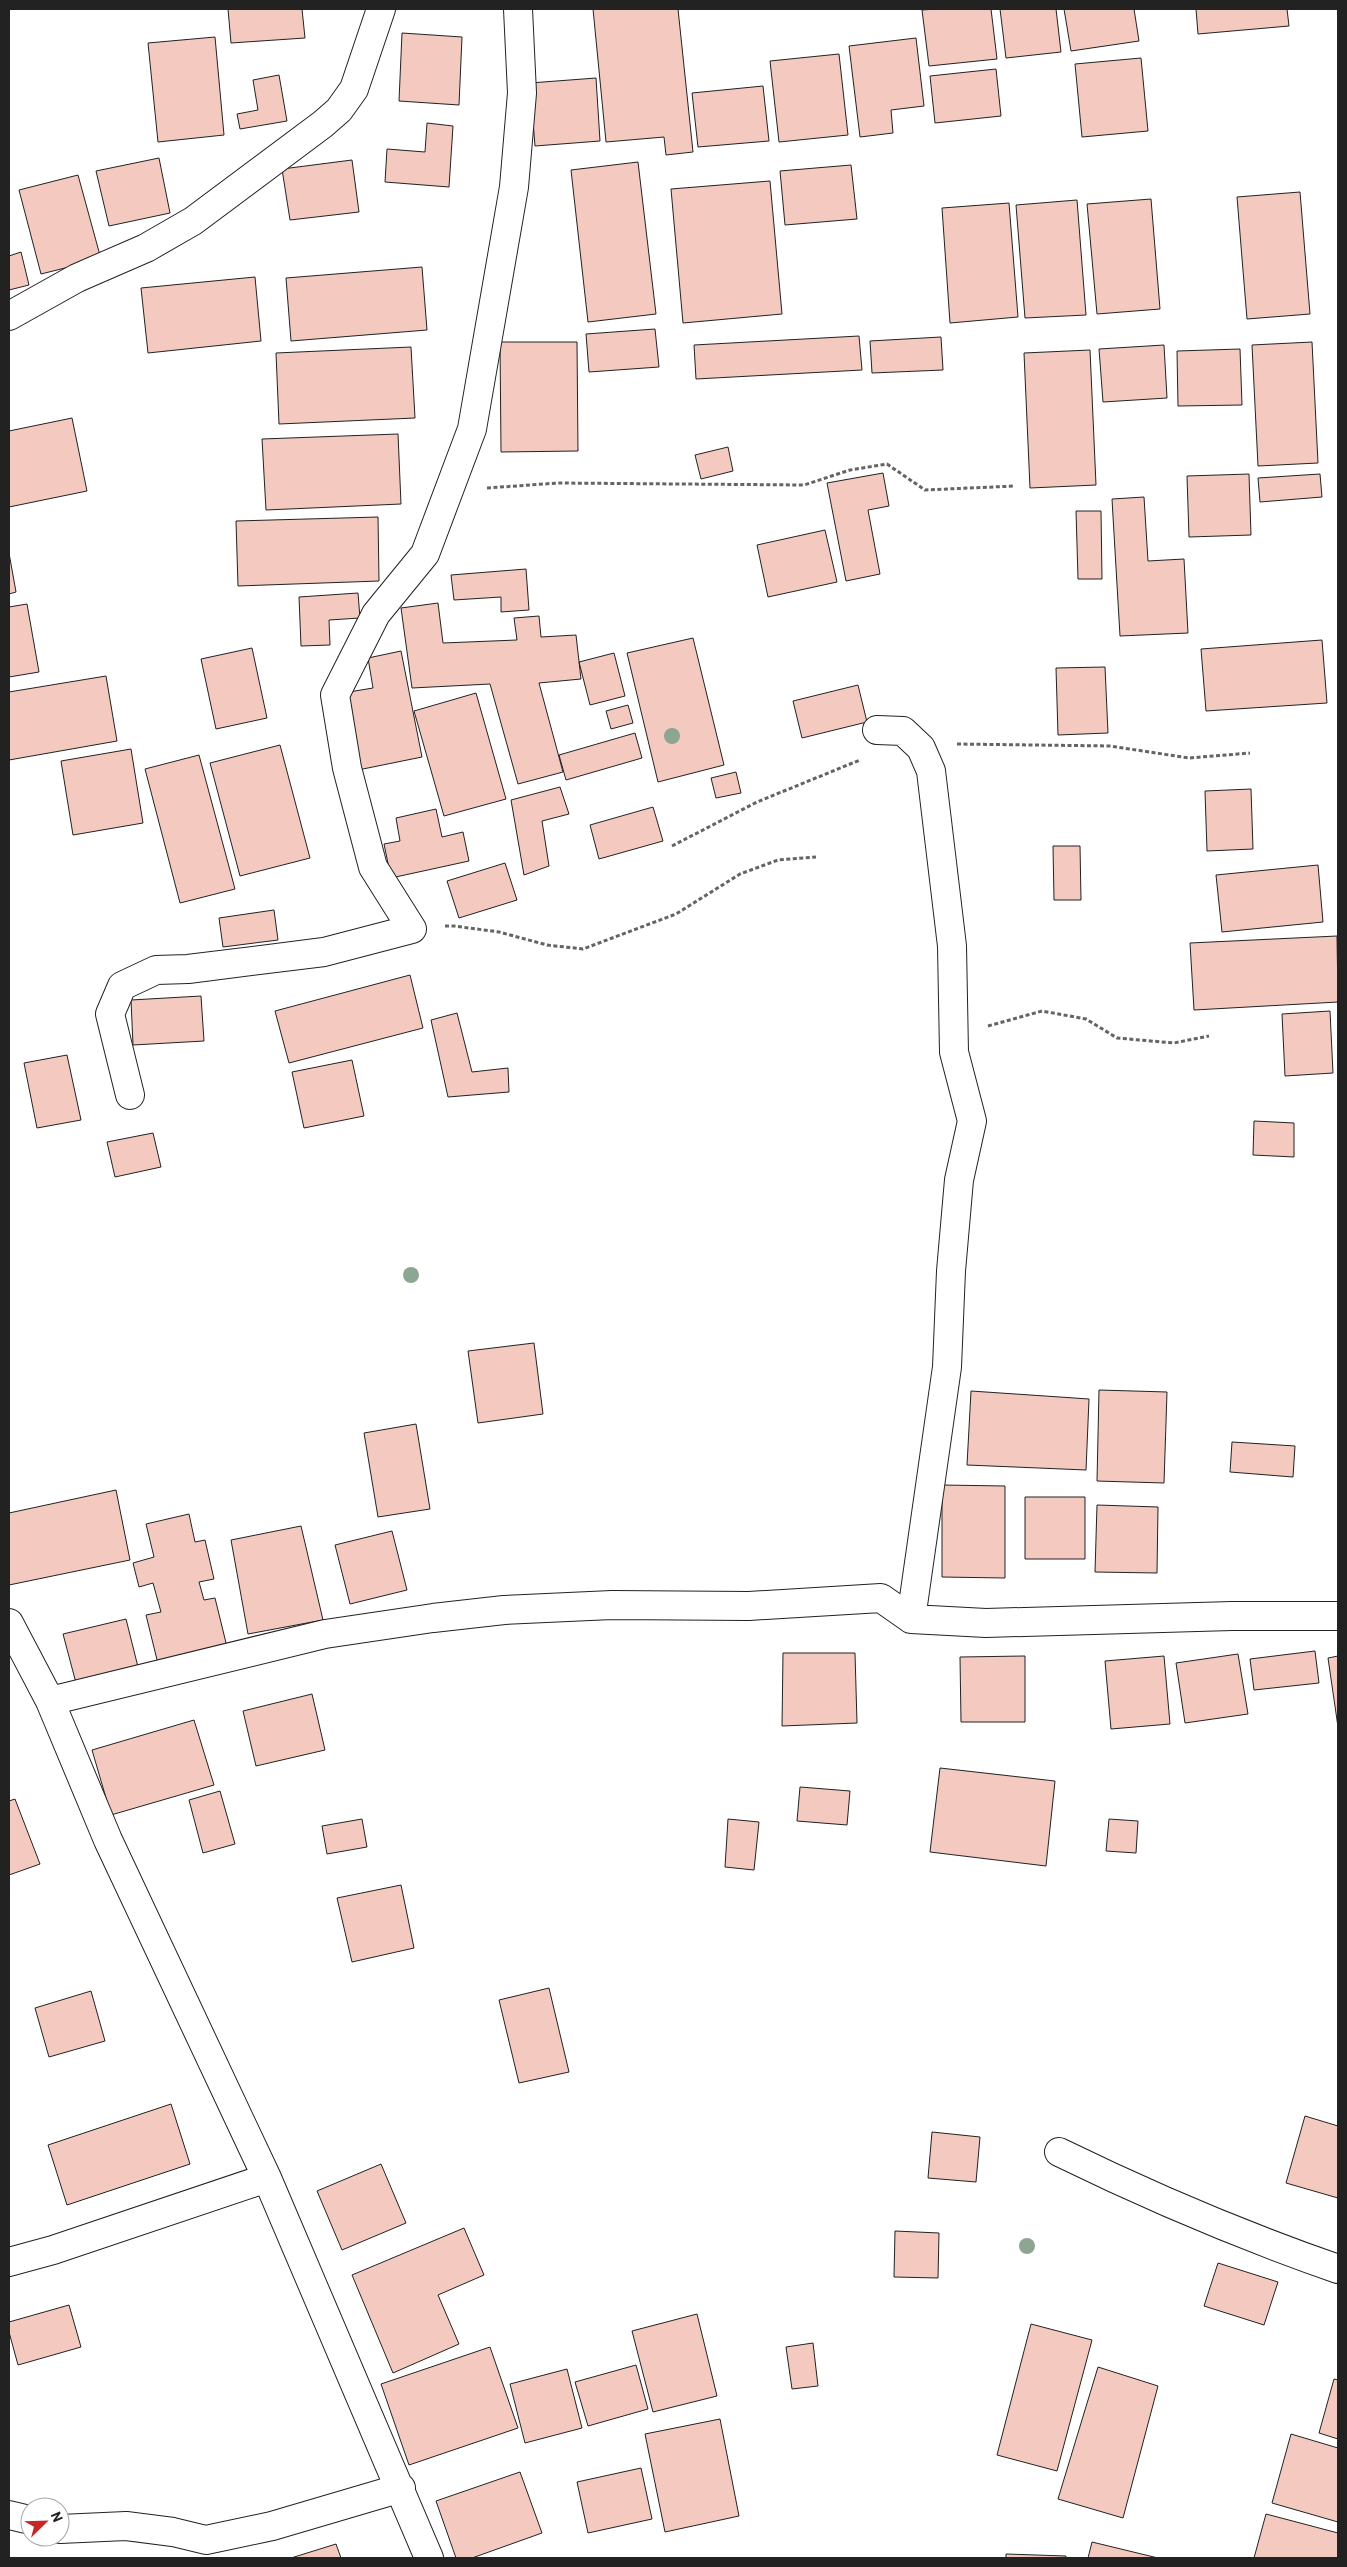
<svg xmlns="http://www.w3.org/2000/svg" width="1347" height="2567" font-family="Barlow,sans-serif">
<rect width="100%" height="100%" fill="#fff"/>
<path fill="#f3c9c0" stroke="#222" d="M228 9H302L305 38 231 43Z
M593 9H678L693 152 666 155 664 137 606 142Z
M936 9H991L997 59 929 66 922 10Z
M1000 9H1056L1061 52 1006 58Z
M1064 9H1134L1139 41 1071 51Z
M1196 9H1287L1289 26 1198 34Z
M402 33 462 37 459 105 399 101Z
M215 37 224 135 158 142 148 43Z
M916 38 924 106 891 110 893 133 860 137 849 46Z
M839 54 848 135 779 142 770 61Z
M1141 58 1148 131 1082 137 1075 64Z
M996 69 1001 116 935 123 930 76Z
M279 75 287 121 240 129 237 114 258 110 253 80Z
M596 78 600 141 535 146 530 83Z
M763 86 769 141 698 147 692 93Z
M427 123 453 126 449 187 385 182 387 149 425 152Z
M159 158 170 213 109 226 96 171Z
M352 160 359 212 290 220 282 169Z
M638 162 656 314 588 322 571 170Z
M851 165 857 219 785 225 780 171Z
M78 175 101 259 41 274 19 190Z
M770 181 782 314 683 323 671 189Z
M1300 192 1310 314 1247 319 1237 197Z
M1151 199 1160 309 1097 314 1087 204Z
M1077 200 1086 315 1025 318 1016 205Z
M1009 203 1018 317 950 323 942 208Z
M21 252 29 285 9 290V256Z
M422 267 427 330 291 341 286 278Z
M255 277 261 341 148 353 141 288Z
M655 329 659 367 589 372 586 334Z
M859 336 862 370 696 379 694 345Z
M941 337 943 370 872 373 870 341Z
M500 342H577L578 451 501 452Z
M1312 342 1318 463 1258 466 1252 345Z
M1164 345 1167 398 1103 402 1099 349Z
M411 347 415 418 279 424 276 353Z
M1240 349 1242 405 1178 406 1177 351Z
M1090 350 1096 485 1030 488 1024 353Z
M72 418 87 491 9 507V431Z
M398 434 401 504 266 510 262 439Z
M728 447 733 471 701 479 695 455Z
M883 473 889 506 868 510 880 574 846 581 827 483Z
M1249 474 1251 535 1189 537 1187 476Z
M1320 474 1322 497 1260 502 1258 478Z
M1144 497 1148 561 1184 559 1188 633 1120 636 1112 499Z
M1076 511H1101L1102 579H1078Z
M378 517 379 581 238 586 236 521Z
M825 530 837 582 768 597 757 545Z
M9 553 16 592 9 594Z
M526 569 529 610 501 612V597L454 600 451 575Z
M358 593 360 618 329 620 330 645 301 646 299 597Z
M438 603 443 643 517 640 514 618 539 616 541 637 576 635 581 679 539 683 563 772 518 784 490 684 412 688 401 608Z
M27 604 39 672 9 677V607Z
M693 638 724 765 658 782 627 653Z
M1322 640 1327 703 1206 711 1201 649Z
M252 648 267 718 216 729 201 659Z
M401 651 422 757 358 770 343 693 373 688 368 658Z
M614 653 625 696 590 705 579 662Z
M1105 667 1108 733 1058 735 1056 668Z
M106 676 117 741 9 760V692Z
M858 685 867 722 802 738 793 701Z
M476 693 506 799 444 816 414 711Z
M628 705 633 723 611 729 606 711Z
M635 733 642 758 566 780 559 755Z
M280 745 310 858 240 876 210 763Z
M131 749 143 823 73 835 61 761Z
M199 755 235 889 180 903 145 769Z
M736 772 741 793 716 798 711 778Z
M560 787 569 814 542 821 549 866 524 875 511 800Z
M1251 789 1253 849 1207 851 1205 791Z
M653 807 663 841 599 859 590 825Z
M436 809 442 837 463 832 469 861 391 878 384 844 400 841 396 818Z
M1053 846H1080L1081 900H1054Z
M505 863 517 900 459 918 447 881Z
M1318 865 1323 922 1222 932 1216 875Z
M274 910 278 940 223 947 219 918Z
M1337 936 1338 1002 1194 1010 1190 943Z
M410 975 423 1028 289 1063 275 1011Z
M201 996 204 1041 133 1045 131 1000Z
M1330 1011 1333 1073 1285 1076 1282 1014Z
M457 1013 472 1072 508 1068 509 1092 448 1097 431 1020Z
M67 1055 81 1120 37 1128 24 1063Z
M352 1060 364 1116 304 1128 292 1072Z
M1254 1121 1294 1123V1157L1253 1155Z
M153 1133 161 1167 115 1177 107 1142Z
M534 1343 543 1414 478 1423 468 1351Z
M1099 1390 1167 1392 1164 1483 1097 1481Z
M971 1391 1089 1399 1086 1470 967 1465Z
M416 1424 430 1509 378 1517 364 1433Z
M1232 1442 1295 1446 1293 1477 1230 1472Z
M942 1485 1005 1486V1578L942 1577Z
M116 1490 130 1560 9 1585V1513Z
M1025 1497H1085V1559H1025Z
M1097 1505 1158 1507 1157 1573 1095 1572Z
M189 1514 195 1542 205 1540 214 1579 199 1582 204 1600 215 1598 228 1651 159 1668 146 1615 161 1612 153 1583 139 1587 133 1563 154 1557 146 1524Z
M301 1526 323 1620 248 1634 231 1540Z
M392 1531 407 1590 350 1604 335 1545Z
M126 1619 138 1667 76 1683 63 1634Z
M1315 1651 1319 1683 1254 1690 1250 1659Z
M783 1653H855L857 1723 782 1726Z
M1238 1654 1248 1714 1185 1723 1176 1663Z
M1025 1656V1722H961L960 1657Z
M1164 1656 1170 1724 1111 1729 1105 1661Z
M1338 1656V1727L1328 1658Z
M312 1694 325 1750 256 1766 243 1711Z
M194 1720 214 1785 111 1815 92 1750Z
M940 1768 1055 1781 1046 1866 930 1852Z
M800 1787 850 1791 847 1825 797 1821Z
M220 1791 235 1844 203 1853 189 1800Z
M15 1799 40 1864 9 1875V1801Z
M362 1819 367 1847 327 1854 322 1826Z
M728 1819 759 1822 754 1870 725 1867Z
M1109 1819 1138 1821 1136 1853 1106 1851Z
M401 1885 414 1948 352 1962 337 1898Z
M549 1988 569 2072 519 2083 499 2000Z
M91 1991 105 2041 49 2057 35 2008Z
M171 2104 190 2164 67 2205 48 2145Z
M1305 2116 1338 2126V2198L1286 2183Z
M932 2132 980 2137 976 2182 928 2178Z
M381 2164 406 2223 342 2250 317 2191Z
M464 2228 484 2275 438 2295 459 2344 393 2373 352 2275Z
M895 2231 939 2233 938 2278 894 2277Z
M1218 2263 1278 2282 1264 2325 1204 2306Z
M69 2305 81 2347 18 2365 9 2332V2322Z
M697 2314 717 2396 653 2412 632 2331Z
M1031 2324 1092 2340 1057 2471 997 2455Z
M813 2343 818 2386 792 2389 786 2347Z
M490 2347 518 2428 409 2465 381 2384Z
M636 2365 648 2409 588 2426 575 2382Z
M1098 2367 1158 2386 1123 2518 1058 2499Z
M567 2369 582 2428 525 2443 510 2384Z
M1334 2379 1338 2380V2439L1319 2433Z
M720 2419 739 2516 665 2532 645 2434Z
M1291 2434 1338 2448V2522L1272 2503Z
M641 2468 652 2519 588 2533 577 2482Z
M520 2472 542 2533 472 2558H456L436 2501Z
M1266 2514 1338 2533V2558H1254Z
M1092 2542 1158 2558H1088Z
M336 2544 341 2558H291Z
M1006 2554 1066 2556V2558H1006Z"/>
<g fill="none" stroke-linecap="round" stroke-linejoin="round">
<g stroke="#222" stroke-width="30">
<path id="minor" d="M9 316 77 278 146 248 193 221 323 124 339 110 354 89 381 9
M877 730 903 731 921 748 931 771 952 946 954 1052 972 1121 959 1180 951 1271 947 1367 911 1619
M130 1095 110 1014 122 986 156 970 188 969 324 952 412 929 373 867 347 768 335 695 376 614 425 554 472 429 514 187 522 93 518 9
M9 1623 50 1701 108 1840 267 2178 429 2558
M50 1701 325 1634 433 1618 504 1610 612 1605 749 1606 881 1598 911 1619 986 1623 1232 1616H1338
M1059 2152C1149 2196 1243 2236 1338 2269
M9 2262 53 2250 267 2178
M9 2515 30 2520
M60 2529 126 2526 173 2532 206 2540 272 2526 401 2488"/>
</g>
<path stroke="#646464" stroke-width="3" stroke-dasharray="4 2.5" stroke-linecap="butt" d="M487 488 558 483 804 485 850 470 887 464 925 490 1015 486
M957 744 1110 746 1189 758 1250 753
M672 846 757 802 860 760
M445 926H454L499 932 547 945 583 949 676 914 740 874 778 860 816 857
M988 1026 1042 1011 1086 1019 1117 1038 1174 1043 1209 1036"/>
<use href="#minor" stroke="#fff" stroke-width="28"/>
</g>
<g fill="#8da692">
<circle cx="672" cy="736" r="8"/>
<circle cx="411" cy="1275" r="8"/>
<circle cx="1027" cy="2246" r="8"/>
</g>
<rect width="1347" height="2567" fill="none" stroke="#222222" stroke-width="20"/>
<g transform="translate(45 2522) rotate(67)"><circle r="24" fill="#ffffff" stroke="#a7a7a7"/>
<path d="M0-4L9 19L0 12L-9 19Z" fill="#c62828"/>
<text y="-8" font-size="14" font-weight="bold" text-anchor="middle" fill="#222222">N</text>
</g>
</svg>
